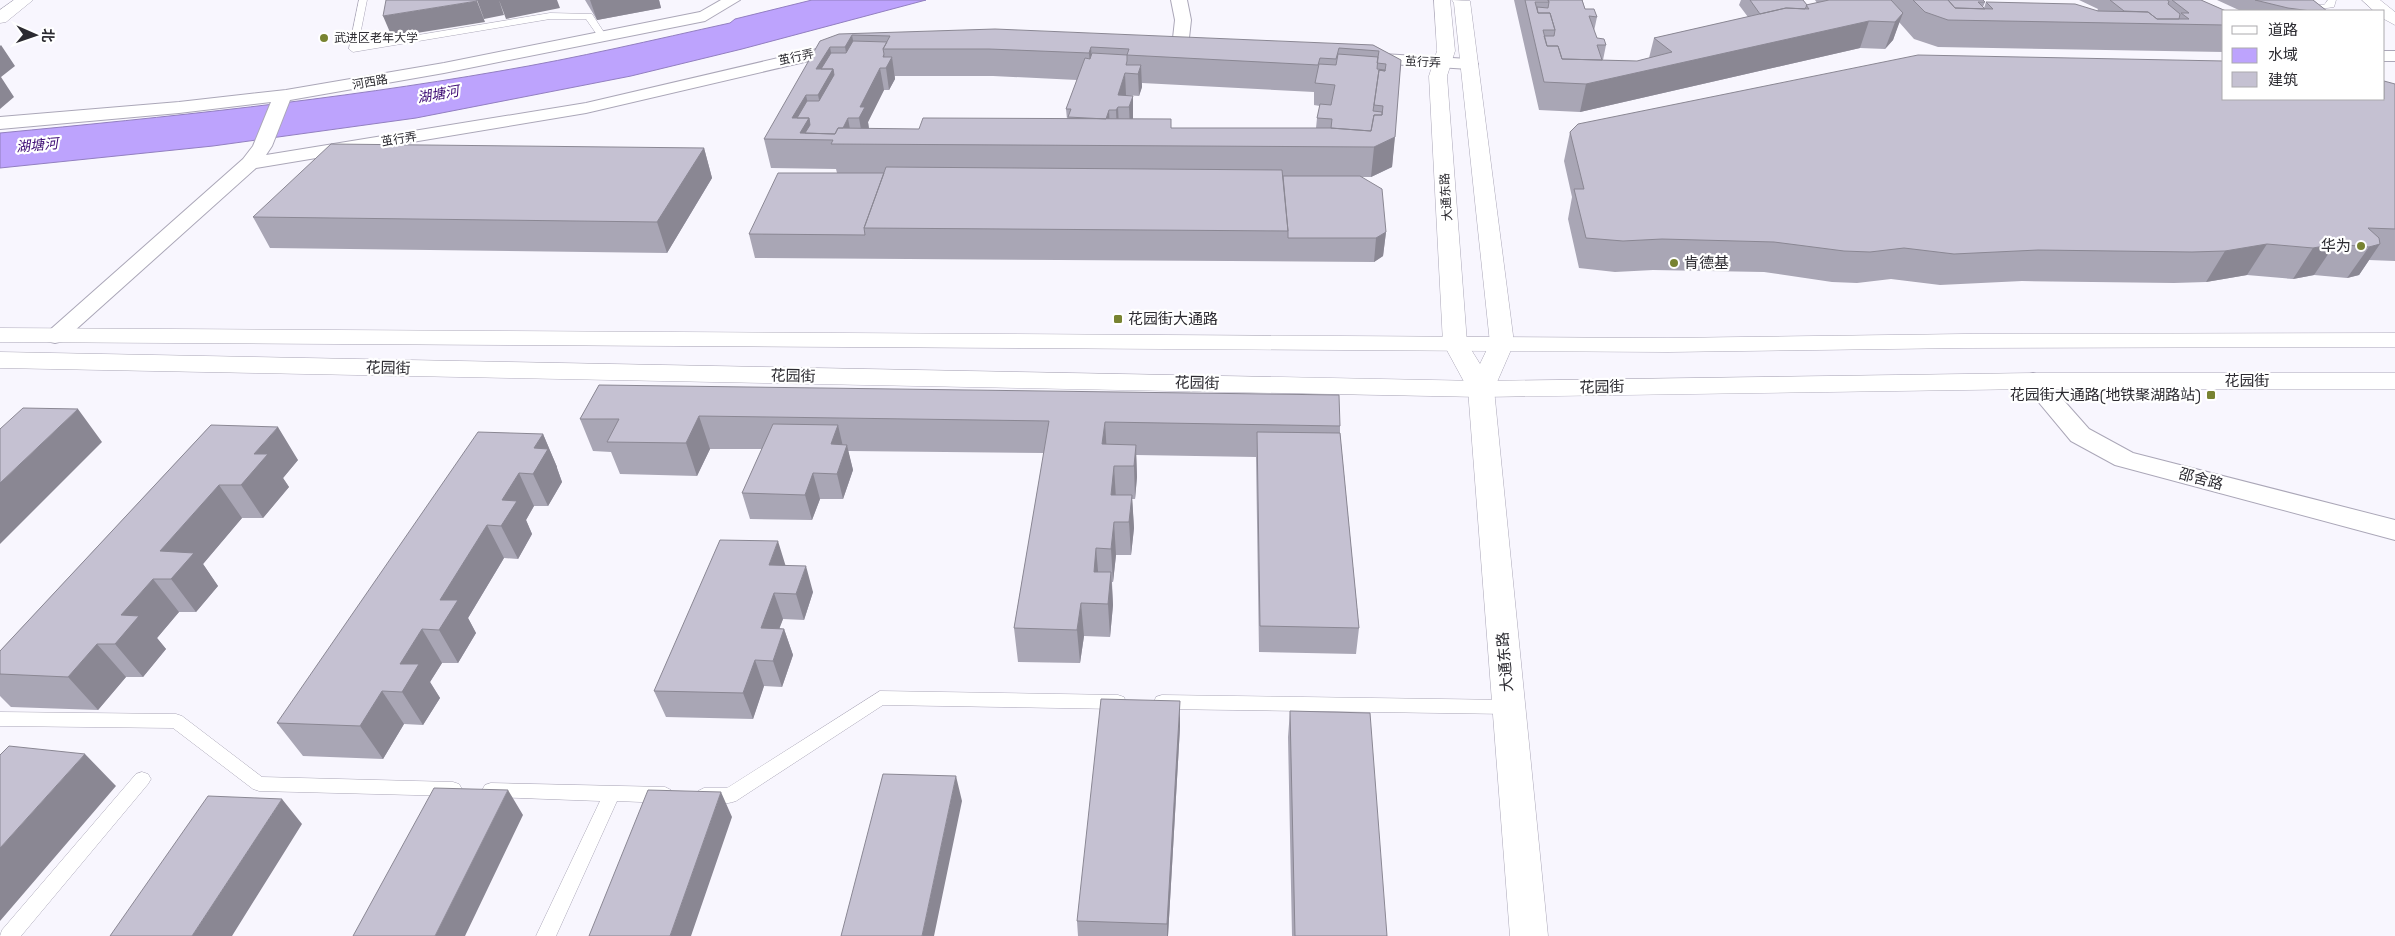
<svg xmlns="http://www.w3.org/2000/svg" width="2395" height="936" font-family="'Space Grotesk','Noto Sans SC',sans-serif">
<rect width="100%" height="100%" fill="#f8f6fe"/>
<path fill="#bda3fd" stroke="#927fc0" d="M812 0H926L742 49 631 76 416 118 213 146 0 168V133C167 117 334 100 500 71 577 58 653 40 730 23L735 19Z"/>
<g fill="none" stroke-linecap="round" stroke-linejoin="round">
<g stroke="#aba7b8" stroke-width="1">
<path id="service" d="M359 0H367L358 45 550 13 592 14 607 37 600 39 586 19H550L353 52 349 49Z
M2328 0H2336L2334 7 2305 11 2301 8 2305 5H2324Z
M880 691 1118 695 1124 697 1126 702 1124 707 1118 709 883 705 736 801C725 805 709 805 698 801L695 796 698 791 704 788H727Z
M1162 695 1509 700 1515 702 1517 707 1515 712 1509 714 1162 709 1156 707 1154 702 1156 697Z
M0 712 176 714 182 716 262 777 453 782 459 784 462 789 459 794 453 796 259 791 253 789 173 728 0 726Z
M142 772 148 774 151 779 148 784 21 936H0L2 930 136 774Z
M491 783 665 787 671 790 674 795 671 800 665 803 617 801 556 936H536L600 801 491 797 485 795 482 790 485 785Z"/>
</g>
<g stroke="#aba7b8" stroke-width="2">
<path id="minor" d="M721 0H740L705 21 444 73 290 100 272 146 266 155 586 103 847 42 853 43 855 47 853 51 847 52 586 113 256 168 63 341 55 343 47 341 43 336 243 159 253 146 271 102 179 113 0 129V117L179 102 286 90 444 63 700 12Z
M1171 0H1187L1191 20 1188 47 1186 51H1174L1172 47 1175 20Z
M2384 51H2395V61H2384Z
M1365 53 1469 59 1475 60 1478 64 1475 68 1469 69 1359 62 1356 58 1359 54Z
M2033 373 2042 376 2089 429 2133 453 2395 520V540L2115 465 2071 441 2021 381 2024 376Z"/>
</g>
<g stroke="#aba7b8" stroke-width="1">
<path id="tertiary" d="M1434 0H1450L1455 51 1447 76 1467 343 1480 364 1490 343 1454 3 1452 0 1470 1 1514 343 1494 389 1548 936H1510L1468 389 1443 343 1429 76 1437 51Z"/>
</g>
<g stroke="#aba7b8" stroke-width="1">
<path id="secondary" d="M0 328 1668 338 1964 334 2395 333V347L1964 348 1668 352 0 342Z
M0 352 1481 381 2033 373H2395V389H2033L1481 397 0 368Z"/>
</g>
<g stroke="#aba7b8" stroke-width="1">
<path id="primary" d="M14 0H33L6 22 0 23V10Z
M2362 0H2380L2395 12V25L2384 19V11H2374Z"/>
</g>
<use href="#service" fill="#fff" fill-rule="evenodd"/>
<use href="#minor" fill="#fff" fill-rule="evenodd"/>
<use href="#tertiary" fill="#fff" fill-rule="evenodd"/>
<use href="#secondary" fill="#fff" fill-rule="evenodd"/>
<use href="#primary" fill="#fff" fill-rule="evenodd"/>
</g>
<path fill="#a9a6b5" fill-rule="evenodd" d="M585 0H659L661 8 597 20Z
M1514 0H1583V2L1585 9 1597 17 1594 31 1597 38 1606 45 1603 60 1637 61 1649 58 1654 38 1748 17 1739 5 1741 0H1803L1807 5 1817 3 1815 0H1983L1985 2 1983 7 1984 8 1986 2 2097 11 2098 9 2079 0H2201L2224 11V52L1938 47 1914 39 1899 22 1893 40 1885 49 1860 48 1580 112 1539 110Z
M2217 0H2313L2327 11H2241Z
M839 34 1373 45 1401 60 1392 167 1371 177H1361L1386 232 1383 256 1374 262 755 258 749 234 837 173 836 169 771 168 764 139ZM895 76H993L1077 80 1066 109 1067 119 919 129H869L868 122 884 90H889L895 79ZM1142 83 1314 92V105L1320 106 1317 118 1316 128H1171L1133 119V96L1126 95 1139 96 1142 87Z
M2395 84V261L2369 260 2359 275 2347 278 2314 275 2293 279 2247 275 2206 282 2174 283 2022 281 1940 285 1891 279 1857 283 1832 282 1764 272 1653 270 1615 272 1579 268 1568 219 1572 197 1564 161 1570 132Z
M704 148 712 178 667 253 270 248 253 217Z
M599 385 1340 426V433L1359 628 1356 654 1259 652 1256 457 1136 455 1137 477 1135 499H1132L1134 528 1131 555H1116L1113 582H1112L1113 605 1110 637 1084 636 1080 663 1018 662 1014 628 1044 453 848 451 853 470 843 499H820L812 520 750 519 742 493 762 449H710L697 476 620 474 611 452 593 451 580 419Z
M211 425 298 460 283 478 289 487 263 518H242L203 564 218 586 196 612H179L157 638 166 649 143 677H126L98 710 11 707 0 696V651Z
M543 434 557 467V468L562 482 548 506H534L526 520 532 534 518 559 504 558 468 618 476 633 458 663H442L430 682 440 698 423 725 404 724 383 759 303 756 277 723Z
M786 566 813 592 804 620 783 619 779 628 784 629 793 655 782 687 764 686 753 719 666 717 654 691Z
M1290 711 1387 936H1292L1288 737Z
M1180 727 1168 936H1078L1077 921Z"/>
<path fill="#8a8793" d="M477 0H499L504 15 484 19Z
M499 0H557L560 8 506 19Z
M590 0H659L661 8 597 20Z
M477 1 485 22 392 37 383 16Z
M1903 13 1893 40 1885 49 1895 22Z
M1869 21 1860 48 1580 112 1586 84Z
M852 35 857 62 850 74 845 47Z
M1 45 15 66 1 77 14 97 0 109V46Z
M830 47 835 74 824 123 818 95 816 69Z
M1091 47 1093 75 1091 80 1089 53Z
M884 54 886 67 892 57 895 79 889 90 886 68 883 57Z
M1141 65 1142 87 1139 96 1138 74Z
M880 68 884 90 868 122 869 129 863 141 859 118 860 107Z
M1125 73 1126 95H1118Z
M806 95 812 123 813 139 800 133 792 118Z
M1133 96V118L1130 130 1129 107Z
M1118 107 1119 129 1117 133 1116 110Z
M1109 110 1110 132 1106 119Z
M848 118 852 141 836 140Z
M1395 137 1392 167 1371 177 1374 147Z
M704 148 712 178 667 253 657 222Z
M1386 232 1383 256 1374 262 1376 238Z
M2267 244 2247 275 2206 282 2225 251Z
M2335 244 2314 275 2293 279 2313 248Z
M2380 244 2359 275 2347 278 2369 247Z
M78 409 102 442 0 544V483Z
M699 416 710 449 697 476 686 443Z
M1105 422 1107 454 1102 444Z
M838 425 844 451 831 444Z
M278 427 298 460 283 478 289 487 263 518 241 485 254 454Z
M543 434 557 467V468L562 482 548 506 533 474 534 448Z
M847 445 853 470 843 499 837 474Z
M1136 445 1137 477 1135 499 1134 466Z
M1114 466 1116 499 1111 495Z
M519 473 534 506 526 520 532 534 518 559 501 526 502 500Z
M813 473 820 499 812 520 805 495Z
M219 485 242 518 203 564 218 586 196 612 171 579 160 551Z
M1132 495 1134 528 1131 555 1129 522Z
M1114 522 1116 555 1113 582 1111 549Z
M487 525 504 558 468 618 476 633 458 663 439 630 440 600Z
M778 541 786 567 769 565Z
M1096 548 1099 582 1096 605 1094 572Z
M806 566 813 592 804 620 796 594Z
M1111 572 1113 605 1110 637 1108 604Z
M153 579 179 612 157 638 166 649 143 677 115 644 121 615Z
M774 593 783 619 770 654 761 628Z
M1081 603 1084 636 1080 663 1077 630Z
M422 629 442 663 430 682 440 698 423 725 402 692 400 664Z
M784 629 793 655 782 687 773 661Z
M97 644 126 677 98 710 68 677Z
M755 660 764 686 753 719 743 693Z
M382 691 404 724 383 759 360 726Z
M1180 701V727L1168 936H1167V924Z
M85 754 116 786 0 921V848Z
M956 776 962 801 934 936H922Z
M508 790 523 815 465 936H435Z
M721 792 732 817 691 936H670Z
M282 799 302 824 232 936H192Z"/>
<path fill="#c5c1d2" stroke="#8a8793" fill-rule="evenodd" d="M386 0H477V1L383 16Z
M1525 0H1548L1549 2H1535L1538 13H1550L1555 30H1543L1547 46H1558L1562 59 1637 61 1672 52 1654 38 1786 8 1809 9 1806 5 1829 0H1891L1903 13 1895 22 1869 21 1586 84 1544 82Z
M1548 0H1582L1585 9H1594L1597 17 1589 16 1597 38 1604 39 1606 45H1597L1602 60 1562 59 1558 46H1547L1544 36H1554L1555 30 1550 13H1538L1537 7 1548 8 1549 2Z
M1750 0H1803L1807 5 1805 9 1786 8 1760 14Z
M1913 0H1948L1955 8 1993 9 1986 2 2075 4 2098 11 2148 12 2157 19H2189L2181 13H2189L2172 0H2201L2226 11H2224V25L1948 20 1925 12Z
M1948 0H1983L1985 2H1978L1985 9 1955 8Z
M2110 0H2167L2169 1 2168 4 2180 14 2179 19H2157L2148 12 2124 11Z
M2255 0H2313L2327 11H2311L2288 8Z
M995 29 1373 45 1401 60 1395 137 1374 147 831 144 833 140 764 139 820 41 839 34ZM852 35 890 36 883 49H989L1089 53 1091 47 1129 49 1127 55 1318 65 1320 58 1336 59 1339 48 1379 51 1377 63 1386 64 1385 71 1379 70 1374 105 1383 106 1382 115H1374L1371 131 1330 128H1171V119L923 118 919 129 838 128 835 134 800 133 809 118H792L806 95H818L833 69H816L830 47H845Z
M853 41 887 42 883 49 884 54 883 57H892L886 68H880L860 107H865L859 118H848L843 128H838L835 134 805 133 810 125 809 118H797L807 101H819L834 75 833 69H821L831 53H846Z
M1092 53 1127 55V61L1126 65H1141L1138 74 1125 73 1118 95 1133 96 1129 107H1118L1116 110H1109L1106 119 1068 117 1071 109H1066L1085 58 1090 59Z
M1338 54 1378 57 1377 69 1385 70V71L1379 70 1373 111 1382 112V115H1374L1371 131 1331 128 1332 119 1317 118 1320 104 1331 105 1335 85 1315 83 1319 64 1336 65Z
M1918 55 2224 61V99H2384V81L2395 84V229L2368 228 2379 238 2380 244 2369 247 2335 244 2313 248 2267 244 2225 251 2192 252 2038 250 1954 254 1904 248 1870 252 1844 251 1774 242 1662 239 1623 241 1586 238 1574 189H1584L1570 132 1578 124Z
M331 144 704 148 657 222 253 217Z
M886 167 1282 170 1288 231 864 228Z
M778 173H884L864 228 865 235 749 234Z
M1283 176H1360L1382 189 1386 232 1376 238H1288V231Z
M599 385 1339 395 1340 426 1105 422 1102 444 1136 445 1134 466H1114L1111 495H1132L1129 522H1114L1111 549 1096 548 1094 572H1111L1108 604 1081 603 1077 630 1014 628 1049 421 699 416 686 443 607 442 619 419H580Z
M23 408 78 409 0 483V429Z
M773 424 838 425 831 444 847 445 837 474 813 473 805 495 742 493Z
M211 425 278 427 254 454H268L241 485H219L160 551 194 553 171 579H153L121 615 139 616 115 644H97L68 677 0 674V651Z
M478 432 543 434 534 448 548 449 533 474 519 473 502 500 517 501 501 526 487 525 440 600H458L439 630 422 629 400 664H419L402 692 382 691 360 726 277 723Z
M1257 432 1340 433 1359 628 1260 626Z
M720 540 778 541 769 565 806 566 796 594 774 593 761 628 784 629 773 661 755 660 743 693 654 691Z
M1101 699 1180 701 1167 924 1077 921Z
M1290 711 1370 713 1387 936H1295Z
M9 746 85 754 0 848V755Z
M883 774 956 776 922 936H841Z
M434 788 508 790 435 936H353Z
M648 790 721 792 670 936H589Z
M208 796 282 799 192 936H110Z"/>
<g fill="#788331" stroke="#fff" stroke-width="2">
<circle cx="324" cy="38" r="5"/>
<circle cx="2361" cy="246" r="5"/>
<circle cx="1674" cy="263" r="5"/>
<rect x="1113" y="314" width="10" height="10" rx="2.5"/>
<rect x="2206" y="390" width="10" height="10" rx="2.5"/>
</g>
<g text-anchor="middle" stroke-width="4.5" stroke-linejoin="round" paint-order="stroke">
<g font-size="12" fill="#2c2b31" stroke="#fff" text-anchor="start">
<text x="334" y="42">武进区老年大学</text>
</g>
<g font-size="12" fill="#2c2b31" stroke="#fff">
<text transform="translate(796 57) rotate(-12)" y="4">茧行弄</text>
<text transform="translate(1423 62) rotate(3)" y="4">茧行弄</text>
<text transform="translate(370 82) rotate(-10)" y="4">河西路</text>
<text transform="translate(399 139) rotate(-9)" y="4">茧行弄</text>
<text transform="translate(1446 197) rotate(-94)" y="4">大通东路</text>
</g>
<g font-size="14" font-style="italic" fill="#3b0873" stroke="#fff">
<text transform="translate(438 94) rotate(-10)" y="5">湖塘河</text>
<text transform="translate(37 145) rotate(-5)" y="5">湖塘河</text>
</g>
<g font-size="15" fill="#2c2b31" stroke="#fff" text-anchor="end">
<text x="2351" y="251">华为</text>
<text x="1684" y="268" text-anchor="start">肯德基</text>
<text x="1128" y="324" text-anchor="start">花园街大通路</text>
<text x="2201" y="400">花园街大通路(地铁聚湖路站)</text>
</g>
<g font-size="15" fill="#2c2b31" stroke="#fff">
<text transform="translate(388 368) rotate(1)" y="5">花园街</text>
<text transform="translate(793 376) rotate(1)" y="5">花园街</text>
<text x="2247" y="386">花园街</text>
<text transform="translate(1197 383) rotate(1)" y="5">花园街</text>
<text transform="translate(1602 387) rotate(-1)" y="5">花园街</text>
<text transform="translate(2201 479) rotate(15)" y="5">邵舍路</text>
<text transform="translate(1505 662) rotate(-95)" y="5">大通东路</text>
</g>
</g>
<rect x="2222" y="10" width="162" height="90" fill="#ffffff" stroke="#abaaad"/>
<rect x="2232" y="26" width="25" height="8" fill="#ffffff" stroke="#abaaad"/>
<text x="2268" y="35" font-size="15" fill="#2c2b31">道路</text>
<rect x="2232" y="48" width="25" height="15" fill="#bda3fd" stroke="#abaaad"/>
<text x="2268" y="60" font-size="15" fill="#2c2b31">水域</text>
<rect x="2232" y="72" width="25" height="15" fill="#c5c1d2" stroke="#abaaad"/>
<text x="2268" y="85" font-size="15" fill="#2c2b31">建筑</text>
<g transform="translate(35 35) rotate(92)" stroke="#ffffff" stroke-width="4" paint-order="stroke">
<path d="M0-4L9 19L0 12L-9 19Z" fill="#2c2b31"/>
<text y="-8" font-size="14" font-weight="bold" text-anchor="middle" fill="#2c2b31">北</text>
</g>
</svg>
